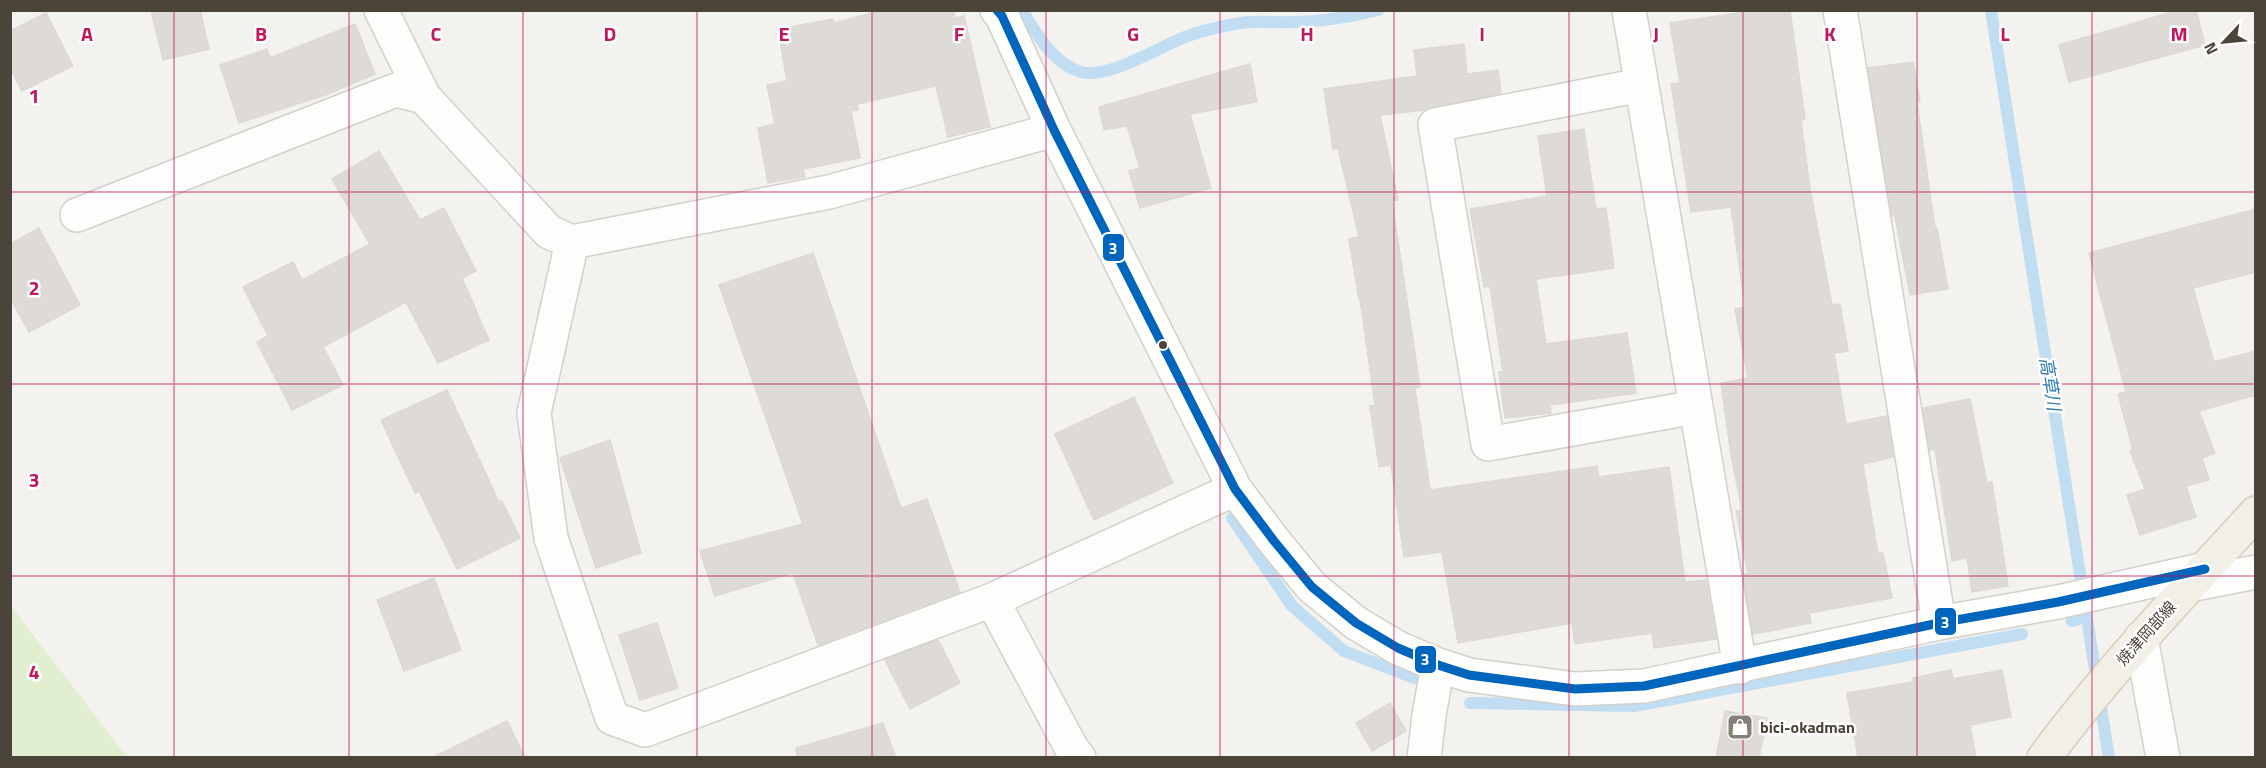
<svg xmlns="http://www.w3.org/2000/svg" width="2266" height="768" font-family="'Titillium Web','Noto Sans JP',sans-serif">
<rect width="100%" height="100%" fill="#f4f2ee"/>
<path fill="#e1eecf" d="M11 606 127 757H11Z"/>
<g fill="none" stroke-linecap="round" stroke-linejoin="round">
<path stroke="#c0ddf1" stroke-width="12" d="M1022 10C1036 33 1053 64 1081 72 1109 80 1161 45 1188 36 1204 30 1234 23 1251 22 1266 21 1281 23 1297 22 1324 21 1351 17 1378 10
M1991 10 2109 758
M1232 518 1292 606 1344 651 1414 678
M2072 621 2086 617
M1470 703 1634 706 2022 634"/>
</g>
<path fill="#dedbd6" stroke="#dcd9d4" stroke-width="1.5" d="M151 10H200L209 49 163 60Z
M884 10H953L955 18 964 16 990 127 948 137 936 86 857 104 858 110 851 111 860 158 803 169 805 177 768 183 758 128 775 124 767 85 787 81 778 29 833 19 834 23Z
M1760 10H1790L1805 119 1801 120 1810 189 1832 305 1840 304 1848 351 1834 353 1846 424 1887 416 1893 457 1863 464 1878 554 1883 553 1892 598 1809 613 1811 623 1753 634 1743 574H1748L1736 511 1742 510 1731 455 1721 383 1748 378 1735 309 1745 307 1731 207 1691 212 1671 84 1680 83 1670 23Z
M2179 10H2196L2205 45 2069 82 2059 45Z
M46 13 73 66 22 91 10 67V31Z
M355 24 375 74 328 94 239 123 220 65 267 49 270 58Z
M1464 44 1467 74 1498 70 1501 93 1425 110 1380 115 1398 200 1392 201 1420 387 1415 388 1430 490 1597 466 1599 477 1669 467 1685 582 1706 580 1716 639 1654 648 1652 633 1575 644 1572 623 1458 643 1442 552 1404 557 1391 465 1379 467 1370 406 1375 405 1360 299H1359L1349 239 1359 237 1338 148 1333 149 1324 89 1417 76 1414 50Z
M1913 62 1920 102H1917L1935 228H1937L1948 289 1910 295 1895 216H1892L1868 68Z
M1250 64 1257 102 1190 114 1211 188 1140 208 1129 171 1140 168 1127 126 1104 130 1099 107Z
M1584 129 1596 209 1606 208 1614 268 1536 279 1546 344 1627 333 1636 393 1550 405 1551 413 1505 418 1499 372H1503L1490 286 1484 287 1470 209 1547 196 1538 136Z
M379 151 420 220 444 208 476 271 462 278 489 340 438 363 406 302 323 347 343 385 292 410 257 342 268 336 243 287 293 262 302 280 370 244 332 179Z
M2256 209V272L2193 288 2214 362 2256 351V395L2199 411 2215 453 2202 458 2209 480 2186 486 2196 517 2140 535 2127 495 2145 489 2130 451 2133 450 2118 394 2126 392 2089 253Z
M39 228 80 305 29 332 10 297V244Z
M813 253 901 508 927 499 960 592 818 645 793 573 715 596 700 551 803 524 719 285Z
M447 390 499 502 502 501 520 538 457 569 419 491 415 493 381 420Z
M1134 397 1173 483 1094 520 1055 434Z
M1970 399 1987 483 1992 482 2008 586 1972 592 1967 558 1952 561 1935 449 1930 450 1923 408Z
M610 440 641 553 596 568 560 458Z
M434 578 461 650 404 671 377 600Z
M657 623 678 688 640 700 619 635Z
M938 640 960 683 910 709 885 660Z
M1951 670 1953 679 2002 670 2011 717 1970 725 1976 758H1858L1847 693 1913 682V678Z
M1390 703 1406 731 1372 751 1356 723Z
M1725 711 1767 718 1759 758H1716Z
M507 721 525 758H432Z
M883 723 896 758H797L796 748Z"/>
<g fill="none" stroke-linecap="round" stroke-linejoin="round">
<g stroke="#d2d0cb" stroke-width="36">
<path id="minor" d="M381 10 424 97
M997 10 1002 16 1054 130 1235 489 1274 541 1312 587 1356 623 1398 648 1438 665 1469 675 1575 689 1644 686 1939 623 2058 602 2205 569
M1629 10 1740 667
M1840 10 1939 623
M1641 85 1435 125 1488 444 1696 407
M77 215 396 90 424 97 549 232 572 242 829 192 1054 130
M572 242 534 413 551 538 612 718 645 730 992 600 1235 489
M2189 585 2256 572
M992 600 1072 749 1079 758
M2141 638 2163 758
M1424 758 1429 715 1438 665"/>
</g>
<g stroke="#d6cebb" stroke-width="36">
<path id="major" d="M2044 758C2108 671 2183 593 2256 513"/>
</g>
<use href="#minor" stroke="#fdfdfc" stroke-width="33"/>
<use href="#major" stroke="#f2efe6" stroke-width="33"/>
<g stroke="#fff" stroke-width="14">
<path id="bus-1" d="M997 10 1002 16 1054 130 1235 489 1274 541 1312 587 1356 623 1398 648 1438 665 1469 675 1575 689 1644 686 1939 623 2058 602 2205 569"/>
</g>
<use href="#bus-1" stroke="#0065bd" stroke-width="9"/>
</g>
<path fill="none" stroke="#c2185b" stroke-width="1.5" stroke-opacity="0.55" d="M174 10V758M349 10V758M523 10V758M697 10V758M872 10V758M1046 10V758M1220 10V758M1394 10V758M1569 10V758M1743 10V758M1917 10V758M2092 10V758M10 192H2256M10 384H2256M10 576H2256"/>
<defs>
<g id="shop-square" transform="scale(1.35)"><rect x="-9" y="-9" width="18" height="18" rx="4" fill="#868178" stroke="#fff"/><path d="M-5-2.5h2.3a2.7 3.5 0 0 1 5.4 0H5L5.5 6h-11ZM-1.5-2.5h3a1.5 2.3 0 0 0-3 0Z" fill="#fff"/></g>
</defs>
<g fill-rule="evenodd">
<use href="#shop-square" x="1740" y="727"/>
</g>
<circle fill="#4b4439" stroke="#fff" stroke-width="2" cx="1163" cy="345" r="5"/>
<g text-anchor="middle" stroke-width="5" stroke-linejoin="round" paint-order="stroke">
<g font-size="16" fill="#4b4439" stroke="#fff">
<text transform="translate(2146 633) rotate(-48)" y="6">焼津岡部線</text>
</g>
<g font-size="16" font-weight="bold" fill="#4b4439" stroke="#fff" text-anchor="start">
<text x="1760" y="733">bici-okadman</text>
</g>
<g font-size="18" font-style="italic" fill="#2e7ab2" stroke="#fff">
<text transform="translate(2050 384) rotate(81)" y="6">高草川</text>
</g>
</g>
<g font-size="20" text-anchor="middle" font-weight="bold" fill="#c2185b" stroke="#fff" stroke-width="5" stroke-linejoin="round" paint-order="stroke">
<text x="87" y="41">A</text>
<text x="261" y="41">B</text>
<text x="436" y="41">C</text>
<text x="610" y="41">D</text>
<text x="784" y="41">E</text>
<text x="959" y="41">F</text>
<text x="1133" y="41">G</text>
<text x="1307" y="41">H</text>
<text x="1482" y="41">I</text>
<text x="1656" y="41">J</text>
<text x="1830" y="41">K</text>
<text x="2005" y="41">L</text>
<text x="2179" y="41">M</text>
<text x="34" y="103">1</text>
<text x="34" y="295">2</text>
<text x="34" y="487">3</text>
<text x="34" y="679">4</text>
</g>
<g stroke="#fff" stroke-width="2">
<rect x="1102" y="233" width="23" height="29" rx="6" fill="#0065bd"/>
<rect x="1934" y="607" width="23" height="29" rx="6" fill="#0065bd"/>
<rect x="1414" y="645" width="23" height="29" rx="6" fill="#0065bd"/>
</g>
<g font-size="16" text-anchor="middle" font-weight="bold" fill="#fff">
<text x="1113" y="254">3</text>
<text x="1945" y="628">3</text>
<text x="1425" y="665">3</text>
</g>
<rect width="2266" height="768" fill="none" stroke="#4b4439" stroke-width="24"/>
<g transform="translate(2224 42) rotate(244)" stroke="#ffffff" stroke-width="4.5" paint-order="stroke">
<path d="M0-4.5L10 22L0 15L-10 22Z" fill="#4b4439"/>
<text y="-9" font-size="16" font-weight="bold" text-anchor="middle" fill="#4b4439">N</text>
</g>
</svg>
